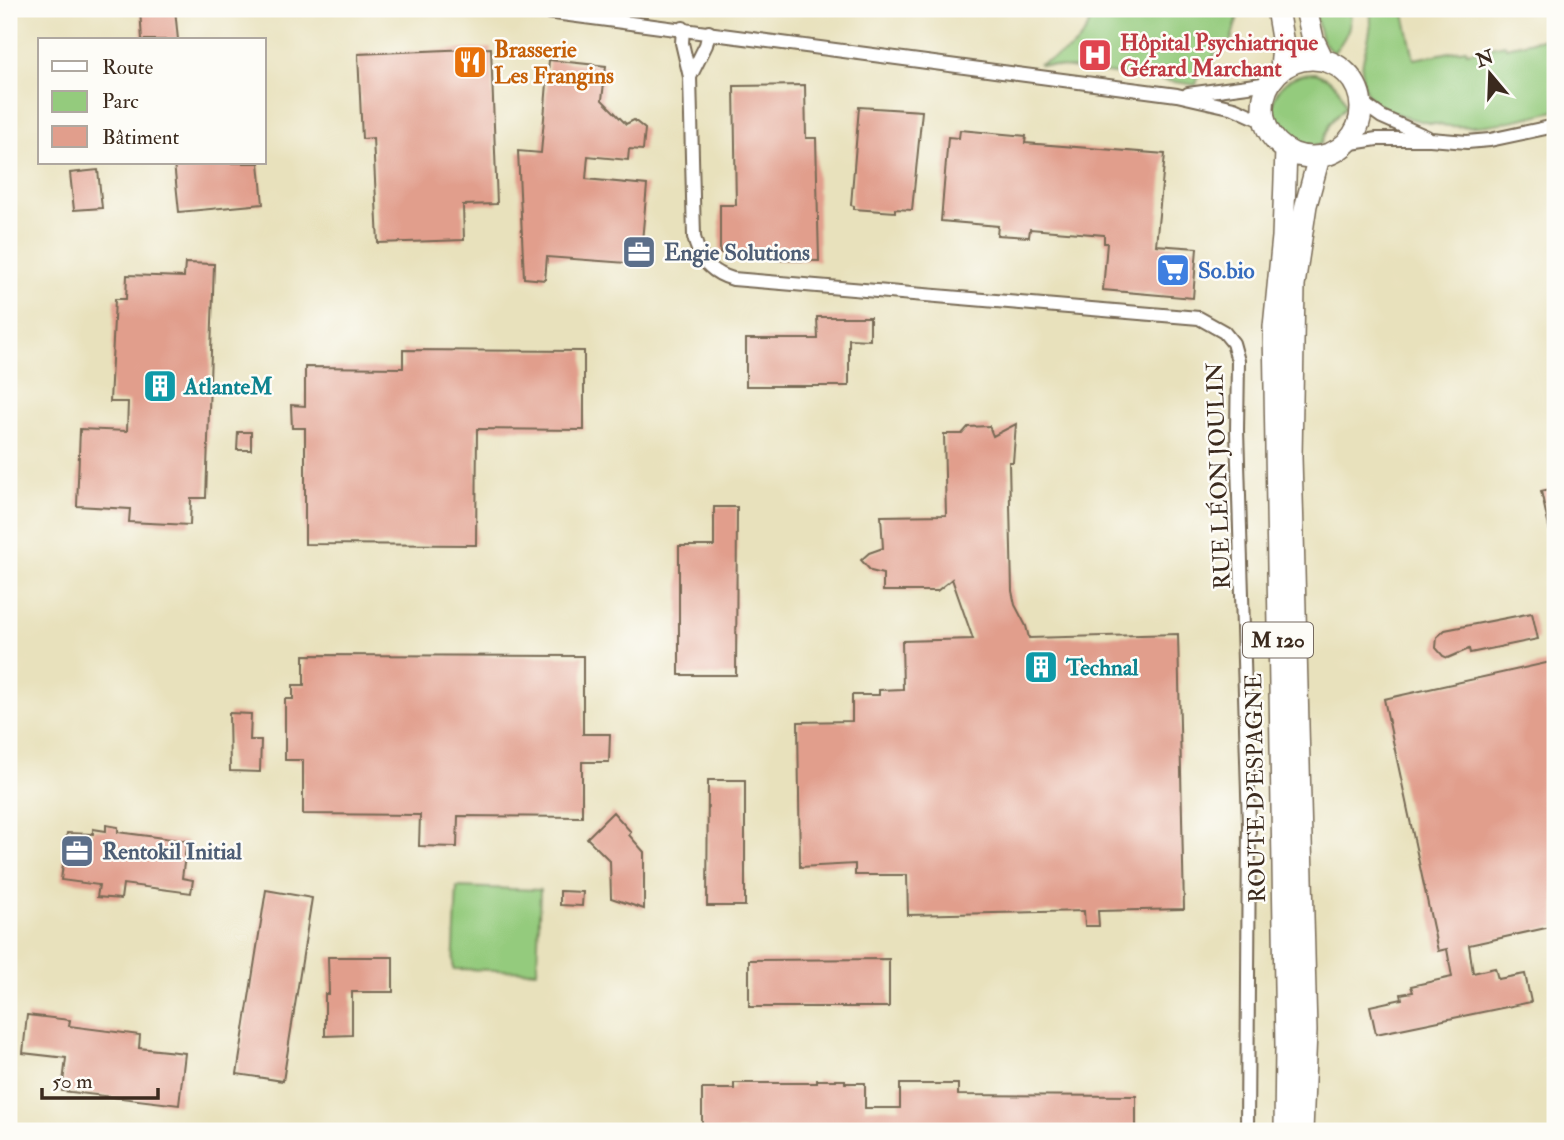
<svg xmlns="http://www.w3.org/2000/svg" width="1564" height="1140" font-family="'IM FELL Double Pica',serif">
<rect width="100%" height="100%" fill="#fdfcf7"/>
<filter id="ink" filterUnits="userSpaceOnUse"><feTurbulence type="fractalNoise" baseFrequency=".0143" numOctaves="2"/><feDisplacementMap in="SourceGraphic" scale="14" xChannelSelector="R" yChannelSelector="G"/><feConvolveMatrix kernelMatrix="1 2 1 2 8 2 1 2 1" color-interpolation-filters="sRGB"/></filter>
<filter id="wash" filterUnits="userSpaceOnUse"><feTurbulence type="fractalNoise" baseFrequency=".00686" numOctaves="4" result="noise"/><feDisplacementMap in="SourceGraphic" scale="28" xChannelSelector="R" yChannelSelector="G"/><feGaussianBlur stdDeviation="1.57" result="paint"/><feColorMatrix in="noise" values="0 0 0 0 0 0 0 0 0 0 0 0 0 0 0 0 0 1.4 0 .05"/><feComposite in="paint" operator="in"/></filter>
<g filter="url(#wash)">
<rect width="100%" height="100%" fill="#e8e1bc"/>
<path fill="#94cb7d" stroke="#687a4e" stroke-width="2" d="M1093 9H1240L1229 47 1218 44 1210 70 1201 67 1196 85 1039 64C1069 53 1087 43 1093 9Z
M1314 9H1350C1353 26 1344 41 1333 53L1322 40Z
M1370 9H1403L1414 59 1466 49 1467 52 1504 44 1506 47 1546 38 1548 42 1555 40V111C1496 125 1456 136 1397 114 1381 108 1367 101 1363 83 1357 59 1375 37 1370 9Z
M1315 73C1333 79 1341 88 1346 106L1330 123 1321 144C1261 156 1254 74 1315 73Z
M457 887 540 890 537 971 453 969Z"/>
<g id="blocks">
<path fill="#e19e8c" d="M140 9H175L178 40H142Z
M491 48 497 204 463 205 464 240 378 243 373 138 362 139 358 54Z
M549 60 606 66 602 100 626 124 634 120 645 129 643 150 629 149 628 160 588 156 586 179 647 185 640 264 547 257 545 280 524 278 518 151 541 153Z
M805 85 806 138H816L819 261 773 260V252L720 253V205H736L734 86Z
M859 107 922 111 912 210 895 209V212L854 209V206L851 205Z
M960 130 1026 136 1025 143 1165 154 1156 245 1197 248 1193 298 1103 290 1107 243H1104V235L1030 229 1029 237 997 235 998 226 941 221 948 137 959 138Z
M174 163H259L263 204 179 212Z
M98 170 102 208 74 210 70 173Z
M185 263 214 264 206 498H191L190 525 129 522 130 509 77 506 80 429 127 431 128 402H110L115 299H126L127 275 184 277Z
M817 317H870V340L849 339V386H746V339H818Z
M403 350 584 351V430L477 429 476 545 305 544V428H292L291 405 305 406V367L403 368Z
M1016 424 1013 462H1009L1012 591 1015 605 1026 626 1029 638 1178 634 1184 909 1098 911 1099 926H1085L1084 911 908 915 907 875H855V864L800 867 798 722 852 721V695H879V690L903 689 902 641 973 639 952 579 937 591H883V574L871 571 861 560 869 553 883 548 881 516 946 515 944 434H962L968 427 989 426 993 436Z
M238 432H251V450H237Z
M1555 488V531L1550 532 1541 491Z
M714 507H737L736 675H679V546H714Z
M1532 613 1538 639 1470 653 1469 649 1448 658 1443 656 1436 648 1437 637 1445 630Z
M304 655 583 656V734H610L609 762H582V817L458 816 457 847 419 846 420 815 303 814V760H285V699H293V685H304Z
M1555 661V926L1469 945 1473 973 1495 968 1498 979 1525 974 1531 1002 1376 1034 1370 1006 1402 999 1401 994 1413 992 1411 986 1452 977 1447 949 1438 951 1384 699Z
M229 713 251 714 250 740H261L260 772 230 771Z
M708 780H745V906H707Z
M613 812 631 832 629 835 644 852V909L611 898 610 861 587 838Z
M106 825 118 827V832L187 841 182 878 193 880 191 893 123 884 121 899 97 897 99 885 61 880 67 833 93 834V829L106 831Z
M266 890 312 898 283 1081 237 1074Z
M560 891 583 892 582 906 560 905Z
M328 957H393V992H352V1035L325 1036V994H329Z
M889 959V1007H749V960Z
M27 1015 70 1020 69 1026 140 1035 139 1048 185 1053 179 1105 62 1091 66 1058 23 1053Z
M817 1080H845V1083H865V1108H900V1084H958V1095L1136 1096V1131H702V1089H734V1083H817Z"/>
</g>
</g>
<g filter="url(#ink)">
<use href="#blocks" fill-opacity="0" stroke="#786a55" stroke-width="2"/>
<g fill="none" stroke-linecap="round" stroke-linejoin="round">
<g stroke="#786a55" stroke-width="16">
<path id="street" d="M524 9 1177 95 1234 108 1265 122
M683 28 682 43 690 77 694 237C699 259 711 273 733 279L1199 318 1224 332 1233 343 1238 361 1237 430 1249 826 1247 1131
M690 77 706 45 709 32
M1188 94 1270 83
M1361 102 1382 117 1427 137
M1345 144 1377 139H1430L1467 142 1490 140 1555 126"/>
</g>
<g stroke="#786a55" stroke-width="24">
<path id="primary" d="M1277 9 1283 44 1281 70
M1306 9 1313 39 1323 60
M1263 108a49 49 0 1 1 98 0a49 49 0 1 1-98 0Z
M1285 1131 1286 1046 1274 327 1283 237 1286 150
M1302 1131 1306 1031 1291 457 1294 285 1306 205 1319 157"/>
</g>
<use href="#street" stroke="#fff" stroke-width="12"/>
<use href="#primary" stroke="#fff" stroke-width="21"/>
</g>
</g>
<defs>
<g id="hospital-square" transform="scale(1.75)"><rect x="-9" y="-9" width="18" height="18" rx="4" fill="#e0444e" stroke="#fdfcf7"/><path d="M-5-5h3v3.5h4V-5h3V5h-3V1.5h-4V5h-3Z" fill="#fff"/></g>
<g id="restaurant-square" transform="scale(1.75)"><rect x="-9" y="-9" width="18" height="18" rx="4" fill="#e8710a" stroke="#fdfcf7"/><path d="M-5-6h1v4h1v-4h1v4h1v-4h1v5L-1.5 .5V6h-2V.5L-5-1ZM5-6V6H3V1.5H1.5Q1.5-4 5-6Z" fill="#fff"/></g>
<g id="office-square" transform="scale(1.75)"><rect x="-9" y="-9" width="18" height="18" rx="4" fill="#5c6f8a" stroke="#fdfcf7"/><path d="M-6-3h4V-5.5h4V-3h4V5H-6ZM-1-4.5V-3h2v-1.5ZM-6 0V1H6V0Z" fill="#fff"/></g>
<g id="supermarket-square" transform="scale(1.75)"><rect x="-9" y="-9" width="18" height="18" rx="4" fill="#3f7fe0" stroke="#fdfcf7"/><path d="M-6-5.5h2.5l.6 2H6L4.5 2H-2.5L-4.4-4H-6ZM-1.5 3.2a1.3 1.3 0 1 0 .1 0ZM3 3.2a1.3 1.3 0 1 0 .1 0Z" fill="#fff"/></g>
<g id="building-square" transform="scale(1.75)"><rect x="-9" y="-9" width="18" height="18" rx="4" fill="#0f9aa8" stroke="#fdfcf7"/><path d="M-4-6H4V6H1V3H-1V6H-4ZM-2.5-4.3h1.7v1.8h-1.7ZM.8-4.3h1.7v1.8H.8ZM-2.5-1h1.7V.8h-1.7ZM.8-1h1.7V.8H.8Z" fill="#fff"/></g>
</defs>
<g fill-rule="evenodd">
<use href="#hospital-square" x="1095" y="55"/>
<use href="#restaurant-square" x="470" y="62"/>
<use href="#office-square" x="639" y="252"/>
<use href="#supermarket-square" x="1173" y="270"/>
<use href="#building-square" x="160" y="386"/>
<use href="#building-square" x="1041" y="667"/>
<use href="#office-square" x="77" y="851"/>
</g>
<g text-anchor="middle" stroke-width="5" stroke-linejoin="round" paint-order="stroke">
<rect fill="#fdfcf7" stroke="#75695f" stroke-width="2" x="1243" y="622.5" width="70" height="35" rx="5"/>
<g font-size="21" font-weight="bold" fill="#3b2a1e">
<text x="1278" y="647">M 120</text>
</g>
<g font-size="23" font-weight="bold" fill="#be3a42" stroke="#fdfcf7" text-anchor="start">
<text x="1120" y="50">Hôpital Psychiatrique<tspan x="1120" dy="26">Gérard Marchant</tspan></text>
</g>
<g font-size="23" font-weight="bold" fill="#c56008" stroke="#fdfcf7" text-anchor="start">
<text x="494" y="57">Brasserie<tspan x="494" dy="26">Les Frangins</tspan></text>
</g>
<g font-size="23" font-weight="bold" fill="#4e5e75" stroke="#fdfcf7" text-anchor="start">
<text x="664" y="260">Engie Solutions</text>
<text x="102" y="859">Rentokil Initial</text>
</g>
<g font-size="23" font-weight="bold" fill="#366cbe" stroke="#fdfcf7" text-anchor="start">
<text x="1198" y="278">So.bio</text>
</g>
<g font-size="23" font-weight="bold" fill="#0d838f" stroke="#fdfcf7" text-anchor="start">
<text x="184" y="394">AtlanteM</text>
<text x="1066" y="675">Technal</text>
</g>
<g font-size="23" fill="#3b2a1e" stroke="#fdfcf7">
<text transform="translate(1218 476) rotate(-92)" y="8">RUE LÉON JOULIN</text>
<text transform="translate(1255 788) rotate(-91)" y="8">ROUTE D'ESPAGNE</text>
</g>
</g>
<rect width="1564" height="1140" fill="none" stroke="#fdfcf7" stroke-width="35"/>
<rect x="38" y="38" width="228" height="126" fill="#fdfcf7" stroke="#afa8a0" stroke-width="2"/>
<rect x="52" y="61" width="35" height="10" fill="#ffffff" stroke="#afa8a0" stroke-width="2"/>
<text x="102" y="74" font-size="21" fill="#3b2a1e">Route</text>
<rect x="52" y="91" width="35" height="21" fill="#94cb7d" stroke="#afa8a0" stroke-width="2"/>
<text x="102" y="108" font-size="21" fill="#3b2a1e">Parc</text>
<rect x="52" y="126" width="35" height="21" fill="#e19e8c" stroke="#afa8a0" stroke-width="2"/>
<text x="102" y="144" font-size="21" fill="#3b2a1e">Bâtiment</text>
<g transform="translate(1490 74) rotate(341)" stroke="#fdfcf7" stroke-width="5" paint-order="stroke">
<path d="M0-5L12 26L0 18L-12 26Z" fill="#3b2a1e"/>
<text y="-10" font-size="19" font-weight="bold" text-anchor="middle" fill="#3b2a1e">N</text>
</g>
<path d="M42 1088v10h116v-10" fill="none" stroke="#3b2a1e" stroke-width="3.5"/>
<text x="52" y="1088" font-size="21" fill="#3b2a1e" stroke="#fdfcf7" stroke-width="5" paint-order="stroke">50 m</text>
</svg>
